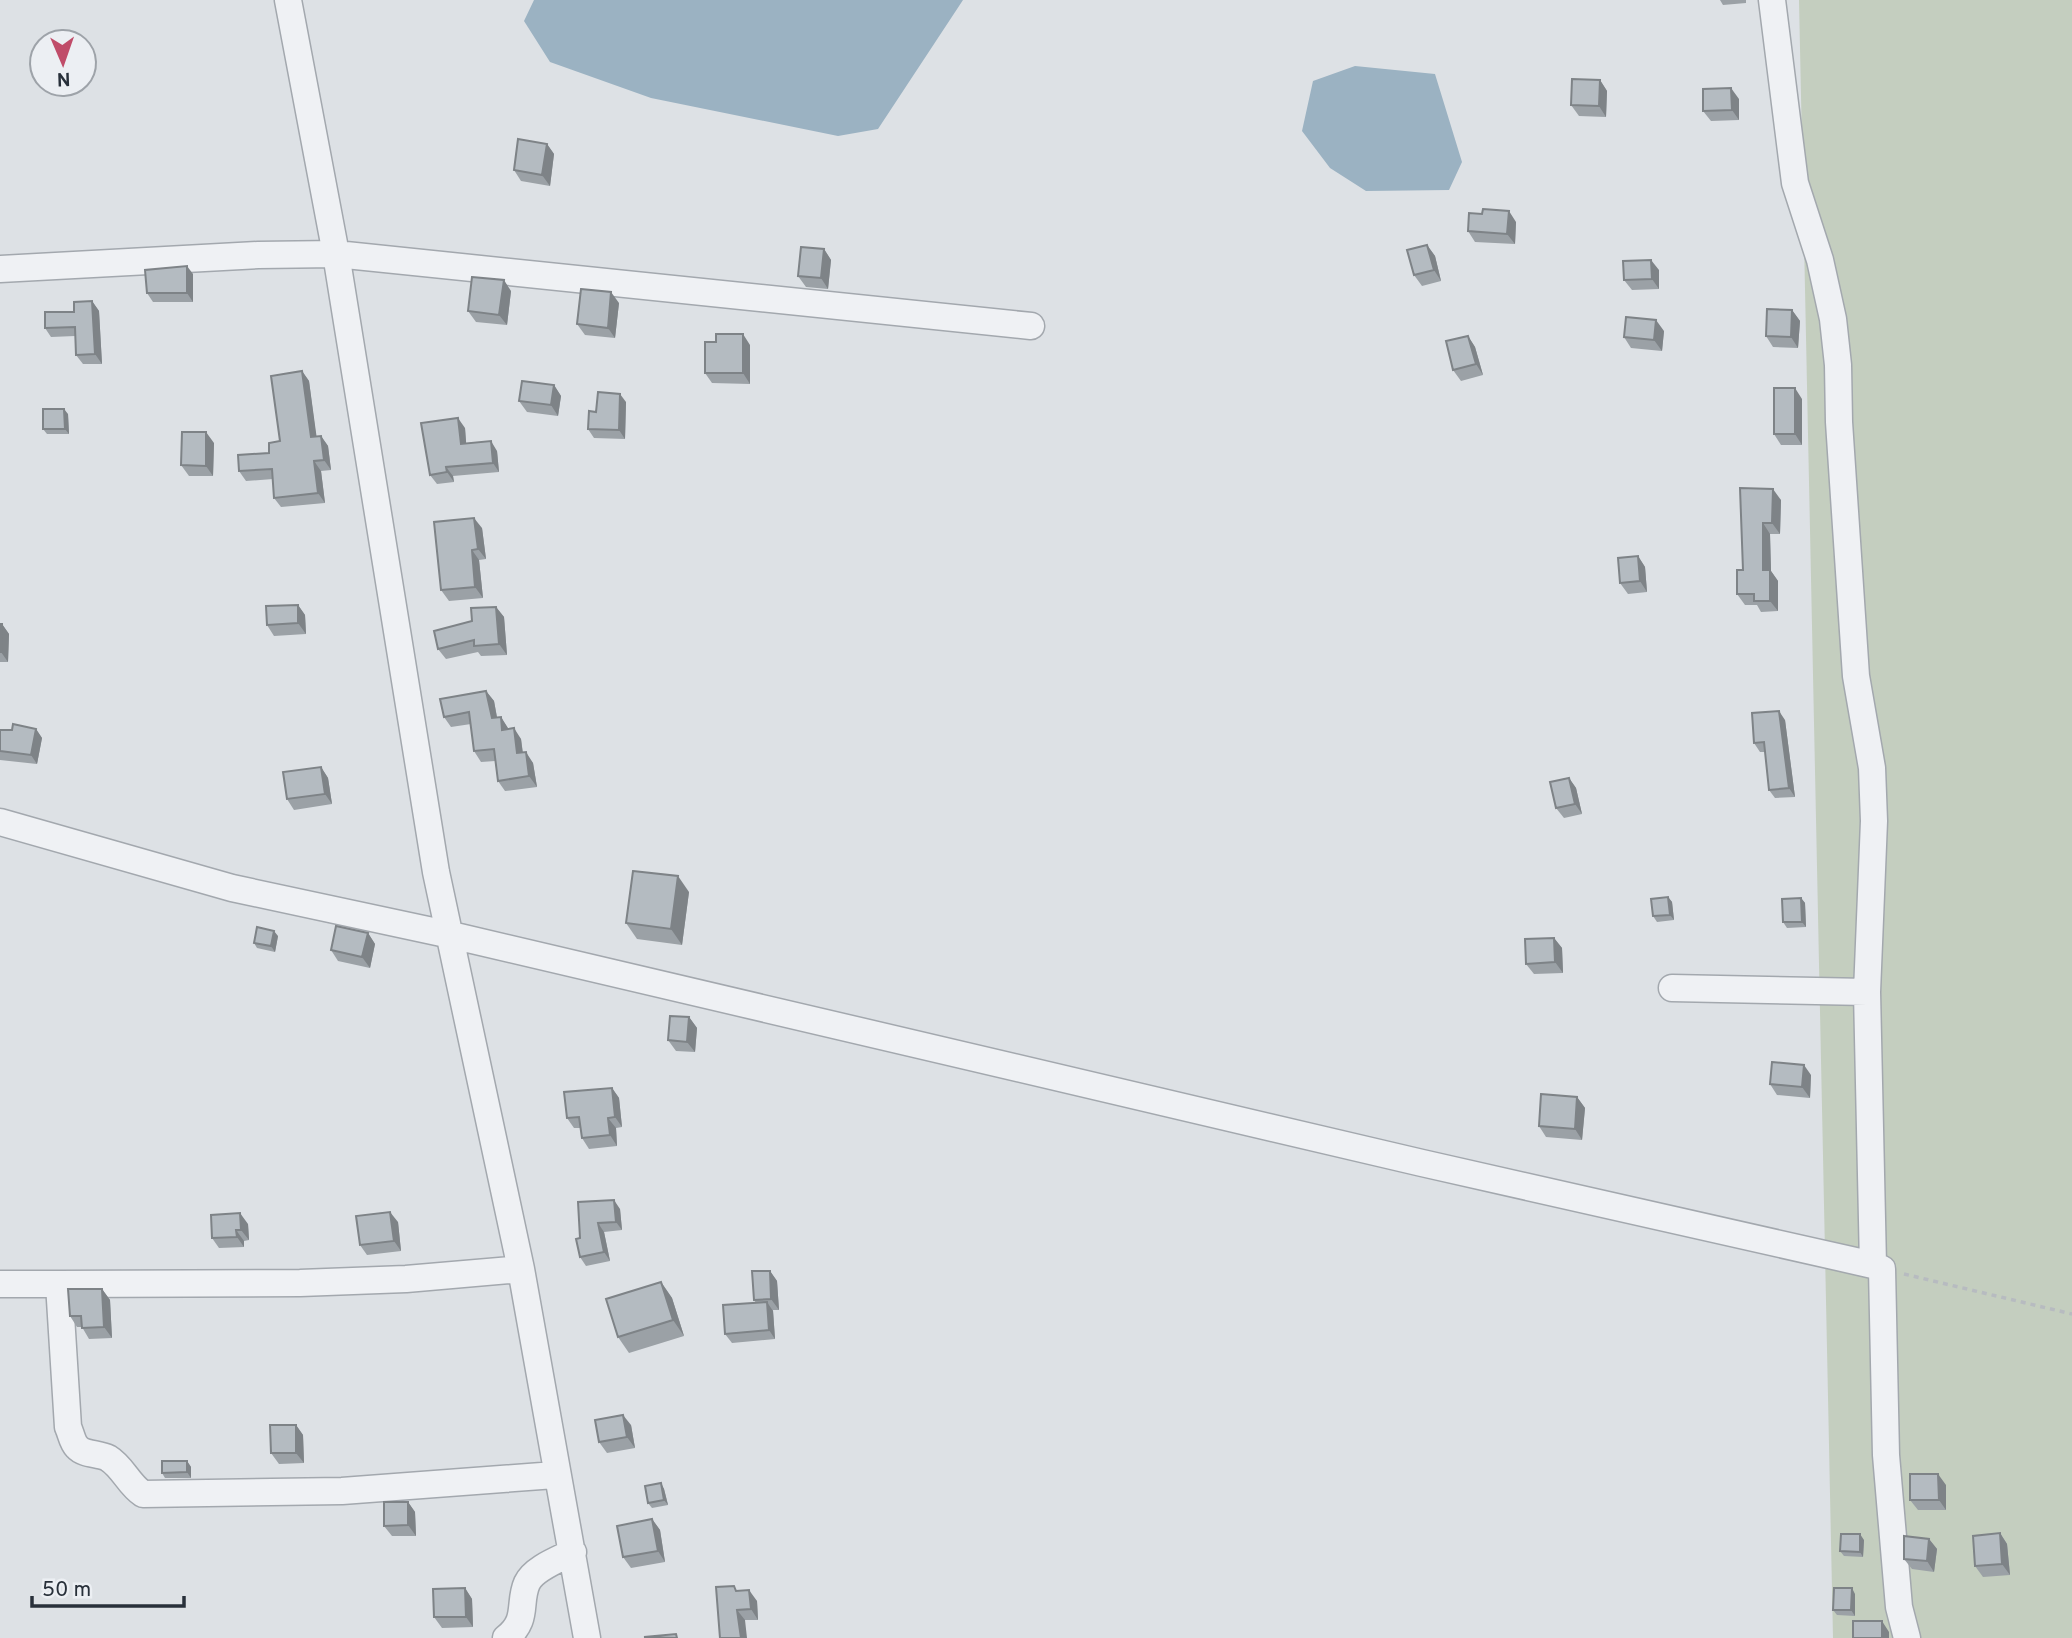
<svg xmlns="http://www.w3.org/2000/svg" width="2072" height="1638" font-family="Overpass,sans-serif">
<rect width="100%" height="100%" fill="#dde1e5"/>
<path fill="#c4cebf" d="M1799 0H2072V1638H1833Z"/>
<path fill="#9bb2c2" d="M534 0H963L878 129 838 136 651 98 550 62 524 21Z
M1355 66 1435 74 1462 162 1449 190 1366 191 1330 168 1302 131 1313 81Z"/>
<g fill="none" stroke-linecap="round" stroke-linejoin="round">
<g stroke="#a3a8ae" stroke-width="29">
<path id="minor" d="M288 0 336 254 436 872 521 1269 587 1638
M1772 0 1795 183 1820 260 1833 319 1838 365 1839 422 1856 676 1872 768 1874 821 1867 992 1873 1265
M0 269 258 255 336 254 1031 326
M0 822 232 888 451 935 1422 1163 1873 1265 1882 1269 1886 1455 1899 1607 1907 1638
M1672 988 1867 992
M0 1284H59L68 1427C71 1433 72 1442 77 1447 84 1455 99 1453 108 1458 123 1467 128 1484 143 1494L342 1491 555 1475
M59 1284 300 1283 406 1279 521 1269
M506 1638C529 1620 518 1603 527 1583 534 1568 560 1559 573 1552"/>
</g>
<path stroke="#b7bbc0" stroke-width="3.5" stroke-dasharray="5 5" stroke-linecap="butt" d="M1904 1274 2072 1314"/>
<use href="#minor" stroke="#eff1f4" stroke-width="26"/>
</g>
<path fill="#9ba1a6" d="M1720 0H1746V3L1723 5Z
M1600 80 1607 91 1606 117 1579 116 1571 105Z
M1739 99V120L1711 121 1703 111Z
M547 144 554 154 550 186 521 181 514 170Z
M1516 222 1515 244 1475 242 1468 231Z
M1427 245 1435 256 1441 281 1422 286 1414 275Z
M824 249 831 260 828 289 806 287 798 276Z
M1659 270V289L1632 290 1624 280Z
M193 274V302H153L147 293Z
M511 291 507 325 476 322 468 311Z
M92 301 99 311 102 364H83L76 355 75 336 51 337 45 328Z
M619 303 615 338 585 335 577 324Z
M1792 310 1800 321 1798 348 1773 347 1766 336Z
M1664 331 1662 351 1631 348 1624 337Z
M1468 336 1475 347 1483 375 1461 381 1453 370Z
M750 345V384L712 383 705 373Z
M302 371 309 381 316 436H321L328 446 331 470 321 471 325 503 281 507 274 498 273 479 246 481 239 471 269 453 280 441Z
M554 385 561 396 558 416 527 412 519 401Z
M1802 399V445H1781L1774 434Z
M626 402 625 439 594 438 588 429 596 412Z
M68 414 69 434H47L43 429Z
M465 428 466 444 497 451 499 472 453 476 454 482 437 484 430 475Z
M214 443 213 476H189L181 465Z
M1740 488 1781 500 1780 534H1770L1771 571 1778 581V611L1761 612 1757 605H1745L1737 594 1743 570Z
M482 528 486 559 479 560 483 598 449 601 441 590Z
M1638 556 1645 567 1647 592 1628 594 1620 583Z
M298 605 305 615 306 634 274 636 267 625Z
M496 607 504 617 507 655 481 656 478 652 446 659 438 649 472 621Z
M0 624H2L9 634 8 662H0Z
M486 691 494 701 497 717H501L508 729 521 739 523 753 533 763 537 787 505 791 498 781 495 761 481 762 474 751 471 724 451 727 444 717Z
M1785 720 1795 797 1775 798 1769 790 1765 752H1760L1754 743Z
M36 729 42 738 37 764 0 760V730Z
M321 767 328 778 332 804 294 810 287 799Z
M1569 778 1576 788 1582 814 1564 818 1556 808Z
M689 892 682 945 637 939 626 923Z
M1668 897 1672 902 1674 920 1657 922 1653 916Z
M1801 898 1805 903 1806 927 1787 928 1783 922Z
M368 933 375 944 370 968 338 961 331 950Z
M278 936 275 952 257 948 254 943Z
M1554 938 1562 948 1563 973 1534 974 1526 964Z
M689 1017 697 1028 695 1052 676 1051 668 1040Z
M1811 1075 1810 1098 1777 1095 1770 1084Z
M612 1088 619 1098 622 1127 616 1128 617 1146 589 1149 582 1138 581 1128H574L567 1118Z
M1577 1097 1585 1108 1582 1140 1546 1137 1539 1126Z
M578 1202 620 1209 622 1230 604 1232 610 1261 586 1266 580 1257V1238Z
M398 1222 401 1251 367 1255 360 1245Z
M248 1224 249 1240 244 1241V1247L219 1248 212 1238Z
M770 1271 777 1281 779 1310H773L775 1339 732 1343 725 1334 756 1303 754 1300Z
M661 1282 672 1298 684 1336 629 1353 618 1337Z
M102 1289 110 1300 112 1338 89 1339 82 1327H77L70 1316Z
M296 1425 303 1435 304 1463 279 1464 271 1453Z
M631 1425 635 1448 607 1453 599 1442Z
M187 1461 191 1467V1478H165L162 1473Z
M661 1483 664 1489 668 1505 652 1508 648 1503Z
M1946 1485V1510H1918L1910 1500Z
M408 1502 415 1512 416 1536H392L384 1526Z
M652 1519 660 1530 665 1562 631 1568 623 1557Z
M2000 1533 2007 1544 2010 1575 1983 1577 1975 1566Z
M1929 1539 1937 1549 1934 1572 1912 1569 1904 1559Z
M1864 1540 1863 1557 1844 1556 1840 1551Z
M465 1588 472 1599 473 1627 442 1628 434 1617Z
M738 1591 757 1601 758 1620H745L720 1638Z
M1855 1594V1616L1837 1615 1833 1610Z"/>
<path fill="#7e8387" d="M1600 80 1607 91 1606 117 1599 106Z
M1731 88 1739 99V120L1732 110Z
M547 144 554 154 550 186 542 175Z
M1509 211 1516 222 1515 244 1507 234Z
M1427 245 1435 256 1441 281 1434 270Z
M824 249 831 260 828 289 821 278Z
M1651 260 1659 270V289L1652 279Z
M187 266 193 274V302L187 293Z
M504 280 511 291 507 325 499 315Z
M611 292 619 303 615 338 608 328Z
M92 301 99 311 102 364 95 354Z
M1792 310 1800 321 1798 348 1791 337Z
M1656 320 1664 331 1662 351 1654 340Z
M743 334 750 345V384L743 373Z
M1468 336 1475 347 1483 375 1476 364Z
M302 371 309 381 318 447 311 437Z
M554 385 561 396 558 416 551 405Z
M1795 388 1802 399V445L1795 434Z
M620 394 626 402 625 439 619 430Z
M64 409 68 414 69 434 65 429Z
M458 418 465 428 467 454 461 444Z
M206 432 214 443 213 476 206 466Z
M321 436 328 446 331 470 324 460Z
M491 441 497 451 499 472 493 463Z
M314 461 321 471 325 503 318 493Z
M446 467 453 476 454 482 447 472Z
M1773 489 1781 500 1780 534 1772 523Z
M474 518 482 528 486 559 478 549Z
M1763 523 1770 534 1771 571 1778 581V611L1770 601 1763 570Z
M472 550 479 560 483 598 475 587Z
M1638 556 1645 567 1647 592 1640 581Z
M298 605 305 615 306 634 298 623Z
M496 607 504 617 507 655 499 644Z
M2 624 9 634 8 662 1 652Z
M486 691 494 701 499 729 492 718Z
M1779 711 1785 720 1795 797 1789 788Z
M501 717 508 728 510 740 502 730Z
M514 728 521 739 524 764 517 753Z
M36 729 42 738 37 764 31 755Z
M526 752 533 763 537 787 529 776Z
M321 767 328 778 332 804 325 794Z
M1569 778 1576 788 1582 814 1575 804Z
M678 876 689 892 682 945 671 929Z
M1668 897 1672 902 1674 920 1670 915Z
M1801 898 1805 903 1806 927 1802 922Z
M274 931 278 936 275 952 271 946Z
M368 933 375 944 370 968 362 957Z
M1554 938 1562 948 1563 973 1555 962Z
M689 1017 697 1028 695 1052 687 1042Z
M1804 1065 1811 1075 1810 1098 1802 1087Z
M612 1088 619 1098 622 1127 615 1117Z
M1577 1097 1585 1108 1582 1140 1575 1129Z
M608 1118 616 1128 617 1146 610 1135Z
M614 1200 620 1209 622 1230 616 1222Z
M390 1212 398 1222 401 1251 394 1241Z
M240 1213 248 1224 249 1240 241 1230Z
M598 1223 604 1232 610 1261 604 1252Z
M236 1230 244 1241V1247L237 1237Z
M770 1271 777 1281 779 1310 771 1299Z
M661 1282 672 1298 684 1336 673 1320Z
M102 1289 110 1300 112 1338 104 1327Z
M767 1302 773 1311 775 1339 769 1330Z
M623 1415 631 1425 635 1448 627 1437Z
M296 1425 303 1435 304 1463 296 1453Z
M187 1461 191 1467V1478L187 1472Z
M1938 1474 1946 1485V1510L1939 1500Z
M661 1483 664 1489 668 1505 664 1500Z
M408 1502 415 1512 416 1536 408 1525Z
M652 1519 660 1530 665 1562 658 1551Z
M2000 1533 2007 1544 2010 1575 2002 1564Z
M1860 1534 1864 1540 1863 1557 1860 1552Z
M1929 1539 1937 1549 1934 1572 1927 1561Z
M465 1588 472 1599 473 1627 466 1617Z
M1852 1588 1855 1594V1616L1851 1610Z
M749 1590 757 1601 758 1620 751 1609Z
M737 1610 745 1620 747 1638H741Z
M1882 1621 1889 1632V1638H1882Z"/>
<path fill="#b4bbc1" stroke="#7e8387" stroke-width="2" d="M1572 79 1600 80 1599 106 1571 105Z
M1731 88 1732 110 1703 111V89Z
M518 139 547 144 542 175 514 170Z
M1483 209 1509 211 1507 234 1468 231 1469 213 1482 214Z
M1427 245 1434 270 1414 275 1407 250Z
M801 247 824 249 821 278 798 276Z
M1651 260 1652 279 1624 280 1623 261Z
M187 266V293H147L145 270Z
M472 277 504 280 499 315 468 311Z
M581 289 611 292 608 328 577 324Z
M92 301 95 354 76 355 75 327 45 328V312H74V302Z
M1767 309 1792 310 1791 337 1766 336Z
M1626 317 1656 320 1654 340 1624 337Z
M716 334H743V373H705V342H716Z
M1468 336 1476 364 1453 370 1446 341Z
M302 371 311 437 321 436 324 460 314 461 318 493 274 498 272 469 239 471 238 455 269 453V443L280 441 271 376Z
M522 381 554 385 551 405 519 401Z
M1774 388H1795V434H1774Z
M598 392 620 394 619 430 588 429 589 411 596 412Z
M43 409H64L65 429H43Z
M458 418 461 444 491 441 493 463 446 467 447 472 430 475 421 423Z
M182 432H206V466L181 465Z
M1740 488 1773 489 1772 523H1763V570H1770V601H1754V594H1737V570H1743Z
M474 518 478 549 472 550 475 587 441 590 434 522Z
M1638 556 1640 581 1620 583 1618 558Z
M298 605V623L267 625 266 606Z
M496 607 499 644 474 646V640L438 649 434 631 472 621 471 608Z
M0 624H2L1 652H0Z
M486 691 492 718 501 717 502 730 514 728 517 753 526 752 529 776 498 781 494 749 474 751 469 712 444 717 440 699Z
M1779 711 1789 788 1769 790 1764 742 1754 743 1752 713Z
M13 724 36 729 31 755 0 751V730H12Z
M321 767 325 794 287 799 283 772Z
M1569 778 1575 804 1556 808 1550 782Z
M633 871 678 876 671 929 626 923Z
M1668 897 1670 915 1653 916 1651 899Z
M1801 898 1802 922H1783L1782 899Z
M336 926 368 933 362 957 331 950Z
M257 927 274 931 271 946 254 943Z
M1554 938 1555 962 1526 964 1525 939Z
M670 1016 689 1017 687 1042 668 1040Z
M1772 1062 1804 1065 1802 1087 1770 1084Z
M612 1088 615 1117 608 1118 610 1135 582 1138 579 1117 567 1118 564 1092Z
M1541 1094 1577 1097 1575 1129 1539 1126Z
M614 1200 616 1222 598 1223 604 1252 580 1257 576 1239 580 1238 578 1202Z
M390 1212 394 1241 360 1245 356 1216Z
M240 1213 241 1230H236L237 1237 212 1238 211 1215Z
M752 1271H770L771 1299 754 1300Z
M661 1282 673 1320 618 1337 606 1299Z
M68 1289H102L104 1327 82 1328 81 1316H70Z
M767 1302 769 1330 725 1334 723 1305Z
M623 1415 627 1437 599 1442 595 1420Z
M270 1425H296V1453H271Z
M162 1461H187V1472L162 1473Z
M1910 1474H1938L1939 1500H1910Z
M661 1483 664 1500 648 1503 645 1486Z
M384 1502H408V1525L384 1526Z
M652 1519 658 1551 623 1557 617 1526Z
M2000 1533 2002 1564 1975 1566 1973 1536Z
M1841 1534H1860V1552L1840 1551Z
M1904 1536 1929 1539 1927 1561 1904 1559Z
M734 1586 736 1591 749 1590 751 1609 737 1610 741 1638H720L716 1587Z
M465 1588 466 1617H434L433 1589Z
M1834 1588H1852L1851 1610H1833Z
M1853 1621H1882V1638H1853Z
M676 1634 677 1638 644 1637Z"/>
<g transform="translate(63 63) rotate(178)"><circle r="33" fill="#eceff3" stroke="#9ea3a9" stroke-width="2"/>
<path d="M0-5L12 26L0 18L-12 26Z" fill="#c04c69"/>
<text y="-10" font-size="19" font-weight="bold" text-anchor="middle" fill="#28303a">N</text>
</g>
<path d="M32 1596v10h152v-10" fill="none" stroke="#28303a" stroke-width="3.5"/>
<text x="42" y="1596" font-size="21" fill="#28303a" stroke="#eceff3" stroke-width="5" paint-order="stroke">50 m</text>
</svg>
